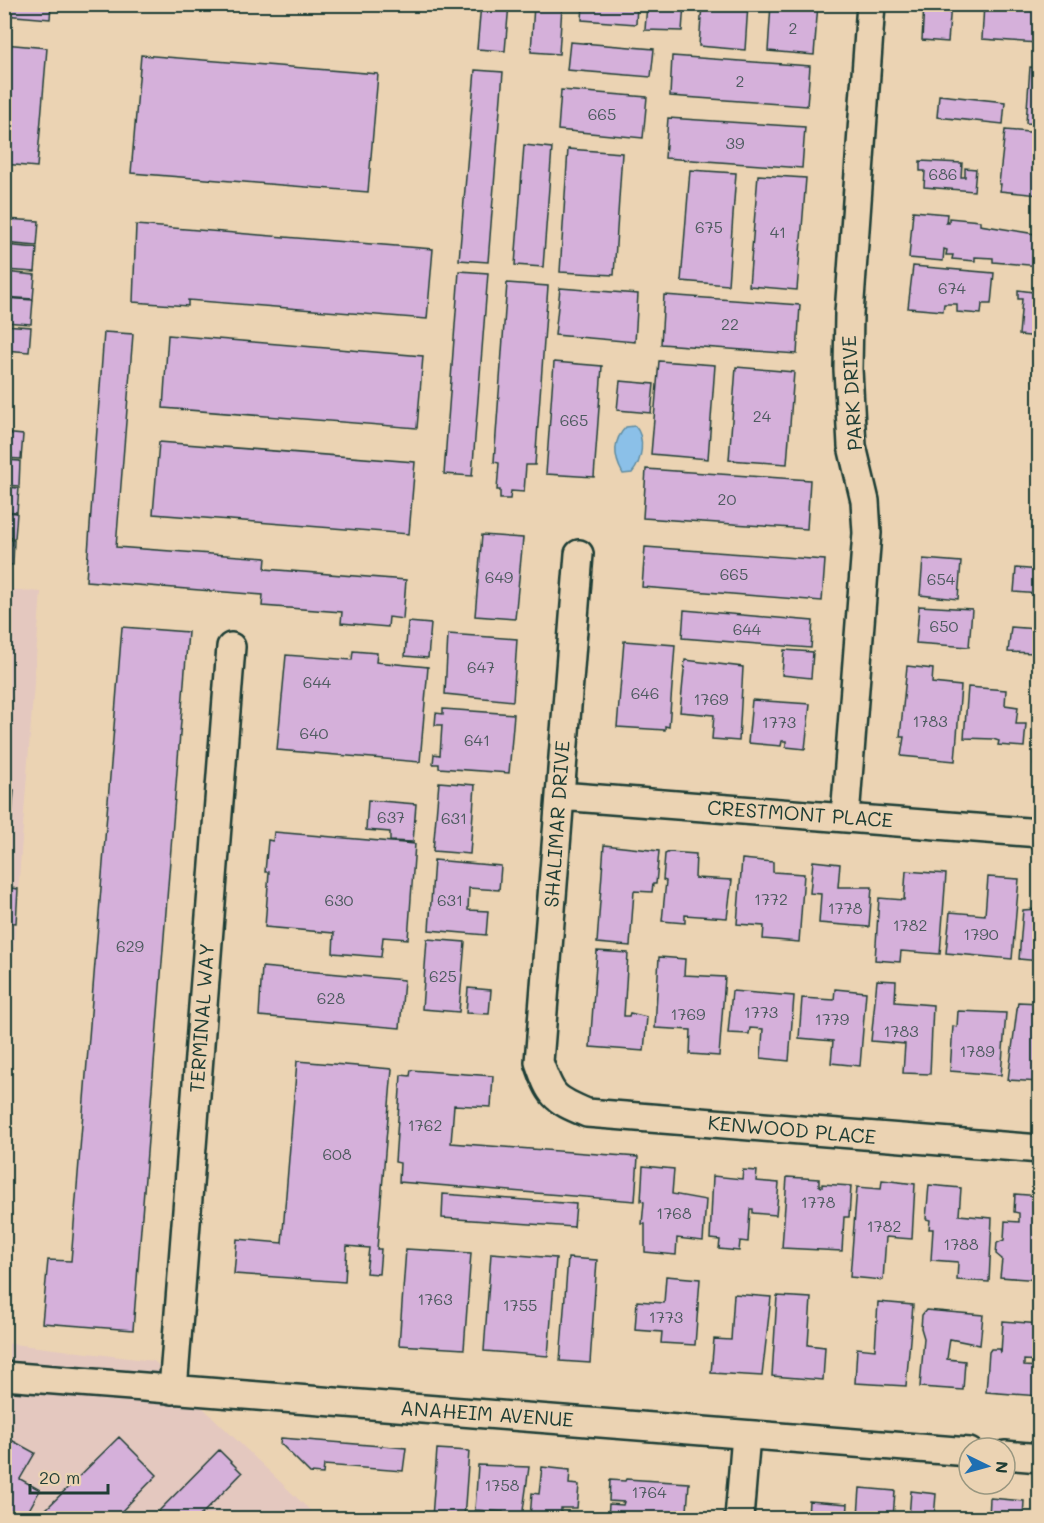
<svg xmlns="http://www.w3.org/2000/svg" width="1044" height="1523" font-family="Mali,sans-serif">
<rect width="100%" height="100%" fill="#ebd3b3"/>
<filter id="ink" filterUnits="userSpaceOnUse"><feTurbulence type="fractalNoise" baseFrequency=".0167" numOctaves="2"/><feDisplacementMap in="SourceGraphic" scale="12" xChannelSelector="R" yChannelSelector="G"/><feConvolveMatrix kernelMatrix="1 2 1 2 8 2 1 2 1" color-interpolation-filters="sRGB"/></filter>
<g filter="url(#ink)">
<path fill="#e4c8bf" d="M5 589 41 592 12 970 5 1100Z
M5 1343 154 1361 318 1518H5Z"/>
<path fill="#8bc0e8" stroke="#608ca0" stroke-width="1.5" d="M635 426C646 438 642 461 632 473L623 474C614 458 612 441 626 427Z"/>
<path fill="#d5b0da" stroke="#1f3d34" stroke-width="1.5" d="M4 4H51L50 19 4 15Z
M481 4H509L505 51 477 49Z
M583 4H637L636 24 582 20Z
M647 4H684L682 31 645 30Z
M702 4H748L745 50 699 46Z
M771 4H818L814 55 768 51Z
M924 4H951L948 42 922 40Z
M984 4H1040L1038 43 982 39Z
M534 5 562 6 559 54 531 52Z
M570 42 654 49 651 77 567 70Z
M4 44 47 48 37 167 4 164Z
M141 55 378 74 368 192 131 173Z
M672 56 810 66 807 106 670 96Z
M1030 67 1040 68V124L1026 123Z
M475 70 503 72 488 262 459 260Z
M561 90 647 97 643 138 558 130Z
M939 95 1005 102 1003 124 937 117Z
M668 118 805 127 802 168 665 158Z
M1005 130 1040 133V195L1000 191 1001 184H999Z
M524 145 552 148 543 267 515 265Z
M568 149 622 153 614 275 560 272Z
M920 161 962 163 961 177H965V168L976 169 974 191 924 187 925 171H920Z
M690 170 736 173 728 285 681 281Z
M758 175 806 178 797 290 749 286Z
M913 211 947 214 946 223H949V218L980 221V225L1035 234V239L1040 240V266L993 262V258L975 257V261L952 259 953 255H946L947 250 944 249 943 261 909 258Z
M4 219 39 221 37 246 4 243Z
M136 225 433 249 427 319 188 300V306L133 302Z
M4 245 37 248 35 272 4 270Z
M913 266 994 273 991 304H982L981 314 957 312V304H944L943 311 908 308Z
M459 271 488 273 472 476 444 474Z
M4 272 35 275 33 299 4 297Z
M507 283 548 286 535 465H526L524 492 511 491 510 499H500V490H497L499 463 494 462Z
M560 288 638 294 635 342 555 335Z
M1018 290 1040 293V337L1019 335 1022 299H1018Z
M664 295 800 305 797 354 661 344Z
M4 298 33 300 31 324 4 322Z
M4 325 31 327 29 352 4 350Z
M104 332 133 334 116 547 266 558 265 569 406 580 403 619 389 617 388 627 341 623 342 612 262 606 263 595 86 581Z
M168 335 423 356 417 428 163 408Z
M659 361 715 365 708 459 651 454Z
M554 362 602 366 594 477 546 474Z
M736 367 794 372 787 464 729 460Z
M620 381 654 384 651 413 617 410Z
M4 433 23 435 21 459 4 458Z
M159 442 415 462 409 534 153 514Z
M4 460 20 461 19 486 4 485Z
M646 469 810 480 807 529 643 518Z
M4 487 19 488 17 512 4 511Z
M4 512 17 513 15 538 4 537Z
M482 535 523 538 515 619 475 616Z
M4 539 14 540 13 565 4 564Z
M645 547 825 560 822 601 642 587Z
M923 559 961 562 958 599 920 595Z
M1016 568 1040 570V594L1014 592Z
M919 606 972 609 969 647 916 643Z
M684 610 813 621 811 648 682 638Z
M408 622 431 624 428 658 405 656Z
M122 627 188 632 133 1330 42 1323 48 1260 71 1261Z
M1011 627 1037 629 1035 653 1008 652Z
M448 634 517 639 513 701 445 694Z
M624 641 675 645 669 727 665 726V730L617 727Z
M784 650 813 652 811 678 782 675Z
M353 651 377 653 376 662 428 667 420 762 277 750 286 655 352 660Z
M685 660 743 667 739 741 712 739 714 715 680 712Z
M907 666 933 669 932 683 961 686 955 761 901 756 904 737H900Z
M968 687 1006 690 1005 705 1018 707 1016 724H1026L1024 747 998 745 999 741 993 739 964 738Z
M752 700 810 704 805 749 786 747V741H782L781 746 748 743Z
M1040 701V766L1034 765Z
M443 709 514 714 509 773 439 768V764H433L434 754 440 755 442 725H435L436 713 443 714Z
M439 782 475 785 470 854 433 851Z
M4 790H14L11 828 4 827Z
M368 800 416 804 413 842 390 841V832L366 830Z
M274 832 415 844 408 939 383 937 381 957 333 953 334 933 265 927 269 872H265L268 840 273 841Z
M604 845 659 851 656 884H653L652 892 634 891 630 946 597 943Z
M669 852 696 854 695 878 732 880 727 918 685 915V923L662 921 666 881 663 880 665 854Z
M742 859 773 862V872L804 874 799 942 763 939 764 926 737 924Z
M434 860 501 866 499 890 469 888 468 910 488 911 486 935 429 930Z
M813 861 840 864 838 887H872L869 927 819 923 821 894 810 893Z
M906 871 946 874 940 954 901 951 900 962 875 960 879 898 904 900Z
M988 877 1019 879 1012 959 946 953 950 912 985 915Z
M4 887 18 889 16 923 4 922Z
M1037 909H1040V961L1019 959 1023 910Z
M427 939 465 942 459 1012 422 1009Z
M597 951 628 953 624 1016H629L630 1013 647 1017 644 1051 590 1047Z
M659 957 685 959 684 975 725 977 719 1056 690 1054 691 1030 655 1028Z
M262 967 404 980 400 1028 259 1016Z
M877 980 896 981 895 1002 933 1005 930 1074 903 1073 905 1044 871 1041Z
M468 988 491 990 489 1014 466 1013Z
M835 989 866 992 860 1066 831 1063 833 1041 799 1038 802 998 834 1000Z
M732 991 794 996 789 1061 761 1058 763 1029 750 1028 749 1034 728 1033Z
M4 998 11 999 4 1103Z
M1018 1002 1040 1003 1039 1082 1008 1080Z
M958 1011 1006 1013 1001 1075 950 1071 953 1026 957 1027Z
M297 1061 392 1069 377 1249H381L379 1274 366 1273 369 1248 347 1246 345 1282 234 1274 237 1239 282 1243Z
M411 1070 493 1076 491 1107 454 1105 451 1143 638 1157 635 1201 399 1182 400 1163 395 1162 401 1075 410 1076Z
M643 1166 674 1169 672 1194 706 1200 703 1241 677 1238 676 1255 645 1252V1224H642L644 1202 641 1201Z
M743 1170 757 1171 756 1181 779 1183 776 1215 753 1213V1209H750L748 1242 740 1241 739 1251 719 1249 720 1240 710 1239 713 1176 742 1179Z
M787 1177 819 1179V1186L822 1187V1184L851 1186 849 1217H844L842 1251 782 1248Z
M882 1180 915 1184 912 1239 886 1237 883 1280 850 1277 857 1187 881 1189Z
M929 1185 961 1188 959 1215 992 1218 989 1282 957 1280 958 1262 931 1260 933 1229H929L930 1220 926 1219Z
M443 1194 576 1204 574 1227 442 1218Z
M1015 1194 1040 1196V1280L1000 1277 1002 1259 996 1254 997 1243 1004 1240 1005 1221 1019 1222V1213L1014 1212Z
M406 1249 471 1253 464 1349 399 1345Z
M491 1253 556 1258 548 1356 484 1351Z
M568 1258 597 1260 590 1363 560 1361Z
M666 1276 700 1279 695 1345 661 1343 662 1332 635 1330 637 1301 664 1303Z
M734 1294 771 1297 762 1376 711 1373 714 1339 731 1340Z
M777 1296 811 1298 808 1345 825 1347 823 1380 772 1376Z
M878 1302 913 1305 906 1386 855 1383 857 1348 875 1350Z
M926 1310 983 1315 980 1345 950 1339 947 1359 965 1361 963 1390 920 1387 924 1338 921 1328 922 1315Z
M1003 1321 1040 1324V1361L1024 1360V1366L1040 1367V1396L986 1392 989 1352 991 1349H1000L1001 1353Z
M4 1436 35 1453 20 1479 40 1490 25 1517 18 1512 14 1518H4Z
M119 1437 157 1475 115 1518H37Z
M281 1438 406 1448 403 1471 324 1465 323 1474 310 1473 280 1443Z
M437 1449 469 1451 464 1518H432Z
M219 1450 242 1473 198 1518H152Z
M478 1465 529 1467 522 1518H503V1512L475 1510Z
M542 1467 570 1470 569 1484 579 1485 577 1508H561V1518H530L532 1493 539 1494Z
M626 1479 689 1483 687 1511 679 1510V1518H608L609 1504 623 1505 624 1502 609 1501 610 1480 625 1481Z
M860 1488 895 1491 893 1518 858 1516Z
M911 1491 936 1494 934 1518H909Z
M990 1498 1024 1501 1023 1518H989Z
M809 1501 848 1504 847 1518H808Z"/>
<g fill="none" stroke-linecap="round" stroke-linejoin="round">
<g stroke="#1f3d34" stroke-width="32">
<path id="minor" d="M579 554 539 1062C551 1096 553 1099 587 1113L1040 1149
M560 796 1040 833
M845 817 867 533 865 501 852 446 848 369 849 314 871 4
M4 1376 969 1452
M173 1390 231 647
M1005 1455 1040 1458
M739 1518 746 1435"/>
</g>
<use href="#minor" stroke="#ebd3b3" stroke-width="27"/>
</g>
</g>
<g text-anchor="middle" stroke-width="5" stroke-linejoin="round" paint-order="stroke">
<g font-size="16" fill="#4c5a5e">
<text x="793" y="34">2</text>
<text x="740" y="87">2</text>
<text x="602" y="120">665</text>
<text x="735" y="149">39</text>
<text x="943" y="180">686</text>
<text x="709" y="233">675</text>
<text x="778" y="238">41</text>
<text x="952" y="294">674</text>
<text x="730" y="330">22</text>
<text x="762" y="422">24</text>
<text x="574" y="426">665</text>
<text x="727" y="505">20</text>
<text x="734" y="580">665</text>
<text x="499" y="583">649</text>
<text x="941" y="585">654</text>
<text x="944" y="632">650</text>
<text x="747" y="635">644</text>
<text x="481" y="673">647</text>
<text x="317" y="688">644</text>
<text x="645" y="699">646</text>
<text x="711" y="705">1769</text>
<text x="930" y="727">1783</text>
<text x="779" y="728">1773</text>
<text x="314" y="739">640</text>
<text x="477" y="746">641</text>
<text x="391" y="823">637</text>
<text x="454" y="824">631</text>
<text x="771" y="905">1772</text>
<text x="339" y="906">630</text>
<text x="450" y="906">631</text>
<text x="845" y="914">1778</text>
<text x="910" y="931">1782</text>
<text x="981" y="940">1790</text>
<text x="130" y="952">629</text>
<text x="443" y="982">625</text>
<text x="331" y="1004">628</text>
<text x="761" y="1018">1773</text>
<text x="688" y="1020">1769</text>
<text x="832" y="1025">1779</text>
<text x="901" y="1037">1783</text>
<text x="977" y="1057">1789</text>
<text x="425" y="1131">1762</text>
<text x="337" y="1160">608</text>
<text x="818" y="1208">1778</text>
<text x="674" y="1219">1768</text>
<text x="884" y="1232">1782</text>
<text x="961" y="1250">1788</text>
<text x="435" y="1305">1763</text>
<text x="520" y="1311">1755</text>
<text x="666" y="1323">1773</text>
<text x="502" y="1491">1758</text>
<text x="649" y="1498">1764</text>
</g>
<g font-size="20" fill="#1f3d34" stroke="#ebd3b3">
<text transform="translate(852 393) rotate(-93)" y="7">PARK DRIVE</text>
<text transform="translate(800 814) rotate(4)" y="7">CRESTMONT PLACE</text>
<text transform="translate(557 824) rotate(-86)" y="7">SHALIMAR DRIVE</text>
<text transform="translate(202 1018) rotate(-86)" y="7">TERMINAL WAY</text>
<text transform="translate(792 1130) rotate(5)" y="7">KENWOOD PLACE</text>
<text transform="translate(487 1414) rotate(4)" y="7">ANAHEIM AVENUE</text>
</g>
</g>
<rect width="1044" height="1523" fill="none" stroke="#ebd3b3" stroke-width="24"/>
<rect x="12" y="12" width="1020" height="1499" fill="none" stroke="#1f3d34" stroke-width="2" filter="url(#ink)"/>
<g transform="translate(987 1466) rotate(95)"><circle r="28" fill="#ebd3b3" stroke="#999780" stroke-width="1.5"/>
<path d="M0-4.5L10 22L0 15L-10 22Z" fill="#1f6fb2"/>
<text y="-9" font-size="16" font-weight="bold" text-anchor="middle" fill="#1f3d34">N</text>
</g>
<path d="M30 1484v9h78v-9" fill="none" stroke="#1f3d34" stroke-width="3"/>
<text x="39" y="1484" font-size="18" fill="#1f3d34" stroke="#ebd3b3" stroke-width="4.5" paint-order="stroke">20 m</text>
</svg>
